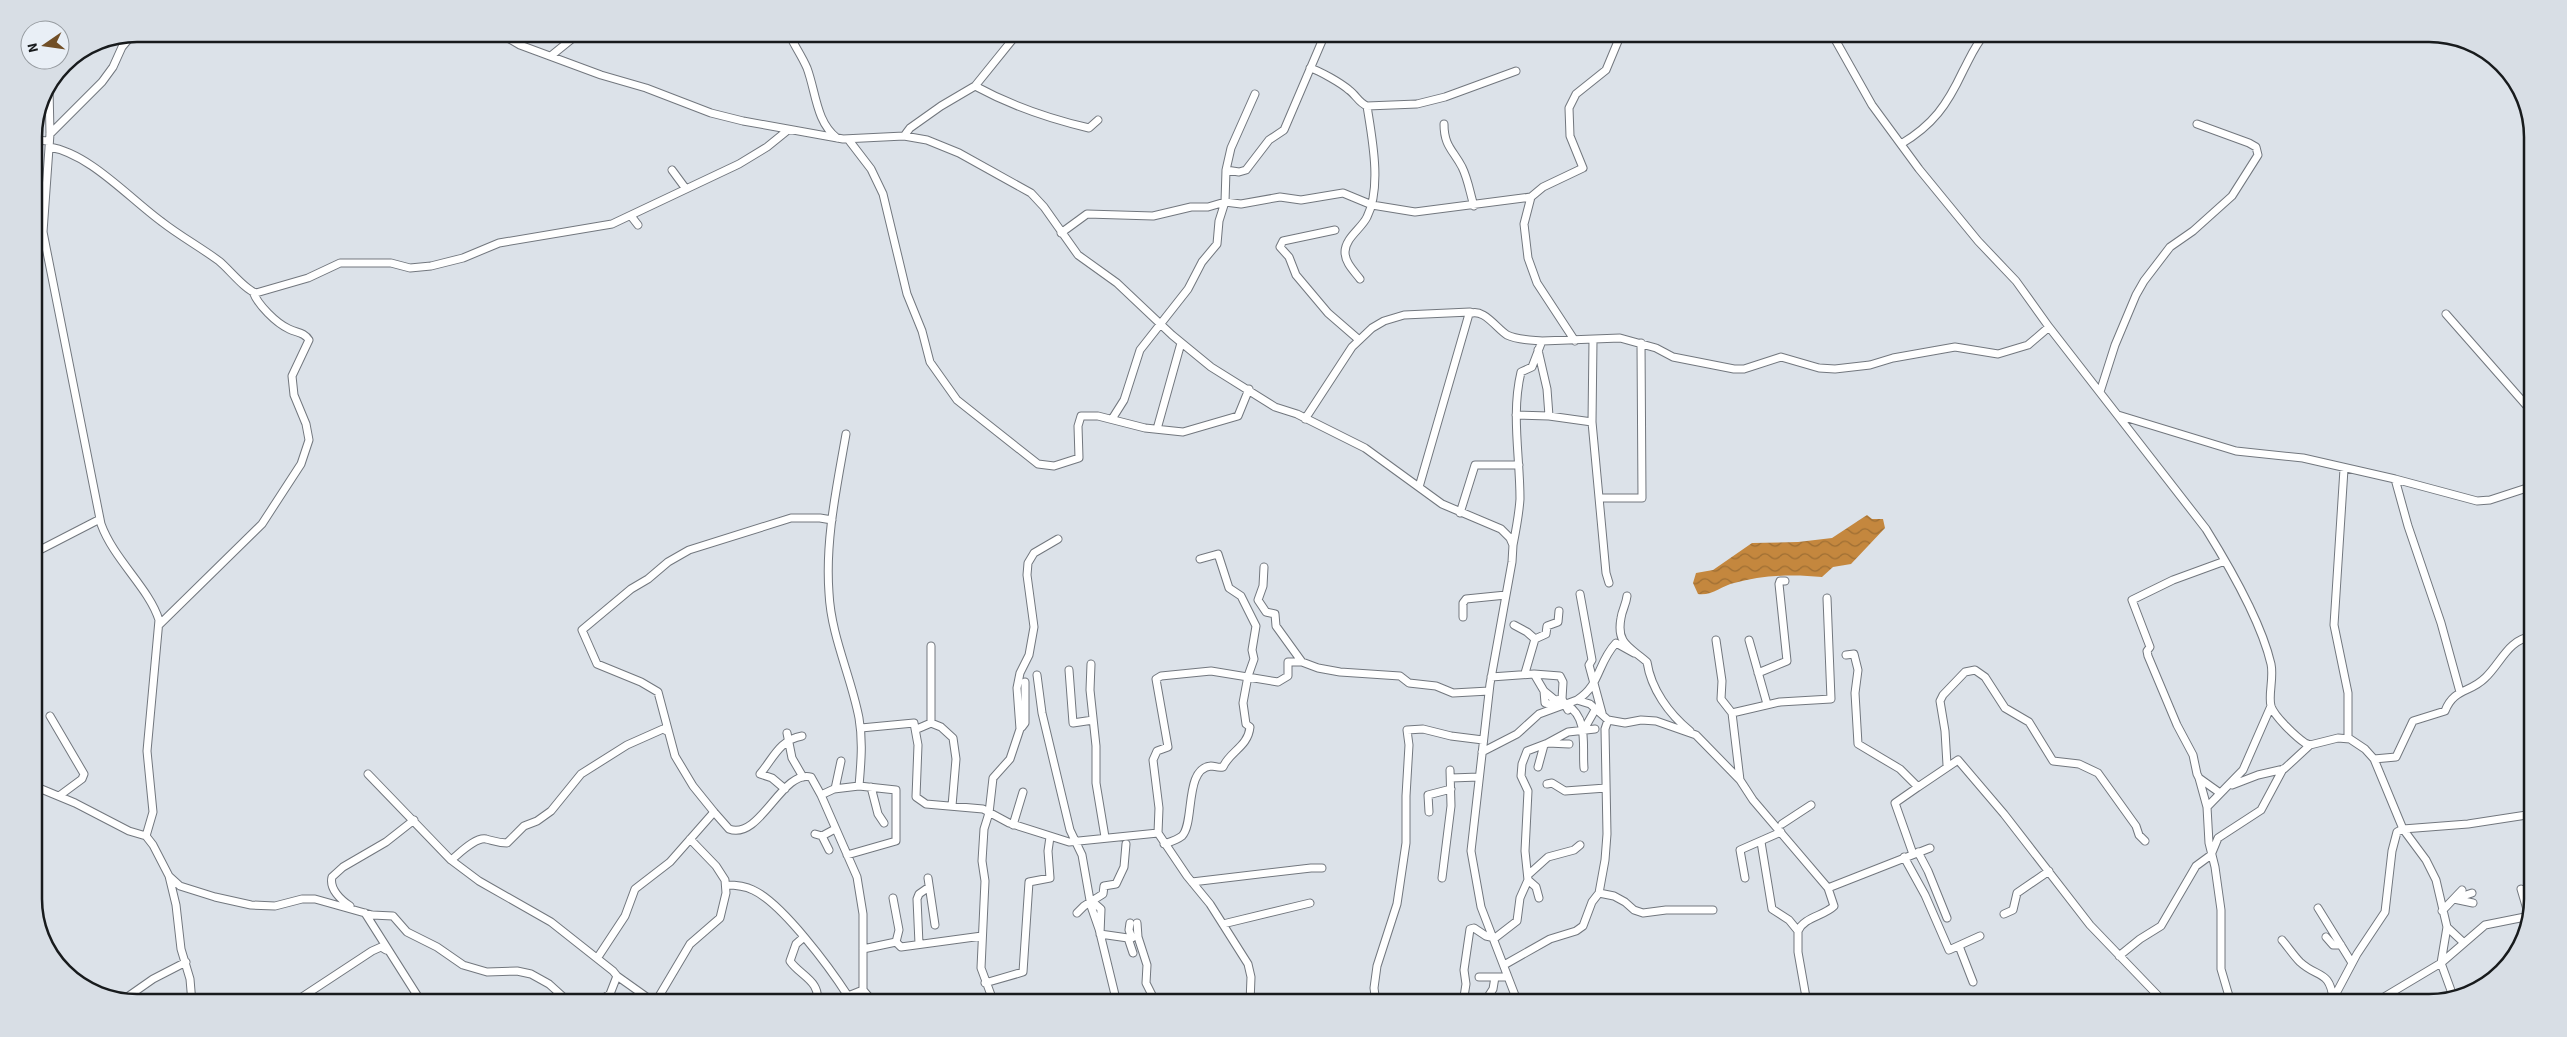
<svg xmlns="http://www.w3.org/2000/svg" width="2567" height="1037" font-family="'Source Sans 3',sans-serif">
<defs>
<pattern id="water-waves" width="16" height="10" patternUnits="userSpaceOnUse" patternTransform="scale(1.25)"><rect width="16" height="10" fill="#c4873e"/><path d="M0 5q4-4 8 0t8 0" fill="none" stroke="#9e6e33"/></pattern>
</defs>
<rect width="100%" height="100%" fill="#dce2e9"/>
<path fill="url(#water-waves)" d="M1867 515 1872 519H1883L1885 528 1851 564 1833 567 1822 577C1793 574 1763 575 1734 583 1721 586 1712 596 1698 594L1693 583 1696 573 1713 570 1752 543 1798 542 1832 538Z"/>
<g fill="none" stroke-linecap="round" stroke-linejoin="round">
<g stroke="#72777e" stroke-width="9">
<path id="minor" d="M501 34 520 45 601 75 646 88 711 113 743 121 843 139 904 136 927 140 959 153 1031 193 1044 207 1078 255 1117 283 1172 335 1211 367 1275 407 1297 414 1365 448 1442 504 1501 529 1510 538 1513 545 1512 562 1490 684 1471 851 1481 907 1518 1003
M789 34C794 45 802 56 807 68 816 92 816 122 837 138
M1832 34 1872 105 1919 169 1978 241 2016 281 2049 327 2206 529C2229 566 2261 621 2271 664 2274 678 2268 695 2271 706 2274 716 2296 737 2305 743L2310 745 2338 738 2350 739 2365 749 2374 759 2403 829 2426 860 2436 880 2447 927 2441 963 2453 996
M552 55 578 34
M1310 68C1320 71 1341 83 1349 90 1356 95 1359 103 1367 106 1372 138 1382 187 1367 217 1362 228 1345 238 1345 252 1345 263 1354 271 1360 279
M975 86C1010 105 1050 119 1089 128L1098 120
M49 87 50 134 43 232 101 524C114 560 149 588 159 620L147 751 153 812 146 836
M1367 106 1417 104 1445 97 1516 71
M1444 124C1444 146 1453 150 1462 167 1468 179 1470 193 1474 206
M50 134 102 82 113 67 122 47 132 35
M904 136 910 128 941 106 975 86 1017 34
M848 139 871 169 883 194 907 294 922 331 930 362 957 400 1038 464 1054 466 1079 458 1078 426 1081 416H1098L1145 428 1183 432 1238 416 1249 389
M34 140 49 141
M1901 144C1933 125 1947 105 1963 71 1970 58 1975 45 1985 34
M49 147C89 153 129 198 162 222 180 236 200 247 219 261 229 269 245 290 256 293L308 278 340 263H391L410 268 431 266 463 258 499 243 612 224 739 164 767 147 788 130
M672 170 686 189
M1226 170 1231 148 1255 94
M34 210 42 217
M631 216 638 225
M1335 230 1283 241 1280 247 1289 257 1296 275 1328 313 1358 339
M1061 233 1087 214 1153 216 1191 207H1208L1225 202 1241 204 1280 197 1301 200 1343 193 1372 205 1415 212 1531 197
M2446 314 2533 413
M1575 341 1537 283 1528 258 1524 224 1531 197 1543 187 1583 168 1570 136 1569 108 1576 94 1606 70 1621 34
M1538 350 1547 389 1549 416
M2100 392 2115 345 2136 295 2144 281 2170 247 2193 231 2232 196 2258 155 2256 147 2249 143 2197 124
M1516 415 1549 416 1592 422 1606 573 1609 583
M2118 415 2236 451 2303 458 2395 479 2477 501 2490 500 2533 486
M1112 419 1124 400 1140 350 1188 289 1202 262 1217 244 1219 221 1225 202 1226 170 1239 172 1246 170 1269 140 1284 130 1325 34
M1305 419 1352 347 1372 328 1384 321 1404 315 1470 312
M1592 422 1593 341
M1157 429 1181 343
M846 434C837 486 825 540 829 593 831 636 851 676 859 718 863 741 861 763 859 786L834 789 821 795 857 877 863 914V990L874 1003
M2344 469 2334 625 2348 693V738
M2395 479 2408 526 2441 623 2460 692
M1419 487 1469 314C1483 307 1496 328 1507 335 1517 340 1531 340 1542 341
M1599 498H1642L1641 343
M1460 513 1475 465H1519
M1513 545C1516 530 1519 514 1520 499 1520 456 1511 414 1521 372L1532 367 1542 341 1620 338 1656 348 1673 357 1734 369H1744L1781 357 1819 368 1835 369 1870 365 1893 358 1955 347 1998 354 2028 345 2049 327
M34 553 100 519
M1264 567 1263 586 1258 600 1266 612 1275 614 1276 626 1302 662 1318 668 1340 672 1400 676 1409 683 1436 686 1453 693 1489 691
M1580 594 1592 660 1589 665 1602 713
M1627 596C1626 605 1622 610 1621 618 1616 644 1630 647 1647 662 1651 689 1669 714 1690 731
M1463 617V603L1466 599 1506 595
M159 625 262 524 301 464 309 440 306 424 294 395 292 376 309 340C304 332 297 333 289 329 276 323 258 305 253 292
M1514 625 1527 632 1535 639
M1716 640 1722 681 1721 699 1732 713
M1749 640 1767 704
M931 646V723L941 727 953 738 956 759 952 806
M1846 655 1854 654 1858 670 1855 693 1858 744 1900 769 1918 787 1958 760 2004 814 2090 925 2165 1003
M1091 664 1090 690 1096 746V783L1105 837
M1069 670 1073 723 1093 720
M1525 673 1535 639 1546 634 1547 626 1558 622 1559 611
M1758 673 1787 661 1779 584 1780 581H1785
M1534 674 1560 676 1563 682 1562 699
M1037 675 1042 713 1070 830 1082 855 1091 906 1099 929 1117 1003
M1491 677 1534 674 1544 691 1555 700 1562 699 1568 710
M1544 691 1545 703 1557 706
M1577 700C1601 685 1597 663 1616 643L1634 653
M1567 705C1589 718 1582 747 1584 768
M50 716 84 774 82 779 59 796
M1022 727 1025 723V682
M861 728 914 723 918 745 916 797 926 804 983 809 1009 823 1069 842 1158 833 1187 876 1210 904 1248 964 1251 977 1250 1003
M917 729 931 723
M1583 731 1595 710
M787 733 792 758 803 777
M1482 752 1517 734 1539 714 1577 700 1590 704 1608 720 1625 723 1641 720 1656 721 1696 735 1740 780 1753 800 1828 888 1834 906C1824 916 1804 917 1798 931V952L1807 1003
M2374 759 2396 757 2413 721 2445 711C2454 688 2470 693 2485 678 2502 662 2507 640 2533 636
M1947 765 1945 731 1940 701 1943 695 1965 672 1975 670 1985 677 2005 708 2029 722 2053 761 2079 764 2098 773 2136 826 2139 835 2145 841
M1538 767 1544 745 1568 732 1595 729
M368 774 451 860 479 881 551 922 613 971 617 976 610 994 596 1003
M1451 778 1479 777
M2199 778 2207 807
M1740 780 1732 713 1780 702 1831 699 1827 598
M1547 784 1552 783 1565 791 1606 788
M2232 785 2258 775 2284 769 2310 745
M34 786 75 803 129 831 146 836 153 845 169 876 180 886 215 897 251 905 275 906 302 899H315L372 915 393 916 407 932 437 947 463 965 487 972 517 971 531 974 549 984 570 1003
M871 787 878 814 884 823
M785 789 772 778 760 774C773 759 779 740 802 736
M835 789 841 761
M2220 793 2199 778 2197 774 2193 755 2177 725 2148 656 2147 651 2150 647 2132 600 2173 580 2225 561
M714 812 693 786 675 756 658 692 641 682 597 664 582 630 631 589 648 579 668 562 689 550 791 518H820L832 520
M1429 812 1428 795 1451 789
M1782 824 1811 805
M1013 825 1023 792
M1158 833 1159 808 1153 760 1157 751 1168 747 1156 679 1161 676 1211 671 1278 682 1288 676V662H1302
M815 834 822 836
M1761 842 1772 909 1789 920 1798 931
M1164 844C1170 842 1177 840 1182 836 1195 823 1184 768 1211 766 1215 766 1218 768 1223 767 1230 751 1248 747 1250 727L1246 724 1243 703 1248 676 1254 659 1252 650 1256 626 1241 596 1229 588 1218 554 1200 559
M829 850 822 836 835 829
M1918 852 1928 871 1947 918
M1913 854 1895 803 1918 787
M847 855 896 841V790L859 786
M1904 857 1925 895 1949 950 1980 936
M451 860C459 854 475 837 486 839 494 841 498 843 507 843L524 826 537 821 551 811 581 774 627 745 663 729 667 731
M1528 875 1548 857 1574 850 1580 845
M169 876 176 905 181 949 190 979 192 1003
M928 878 935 925
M1442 878 1451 806 1450 770
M1745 878 1740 850 1781 832
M1528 880 1536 887 1539 898
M1192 882 1311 868H1322
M726 885C735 885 745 886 753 890 782 903 830 968 848 996
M1828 888 1930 848
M2521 889 2529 916
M1599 893 1614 896 1625 902 1634 910 1643 913 1666 910H1713
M893 898 899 930 896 942
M2454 899 2473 903
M2454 899 2472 893
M1092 901 1101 909 1100 934 1128 938 1133 953
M350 906C341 900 329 889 332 877L343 867 386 842 414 820
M2318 908 2352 963
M2442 911 2462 890
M365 913 422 1003
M1077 913 1084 906 1103 894 1104 886 1116 884 1124 867 1126 844
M2004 914 2013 910 2017 893 2049 871
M1130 923 1129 930 1132 938
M1137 923 1138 937 1147 965 1146 983 1156 1003
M1223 924 1310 903
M2447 927 2464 943
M804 937 796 944 790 961C799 975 823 982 816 1003
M2326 937 2333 945H2341
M2282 940C2288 947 2294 956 2300 962 2317 978 2330 970 2333 999
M919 944 917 899 919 894 929 887
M1959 946 1973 982
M863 949 896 942 901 947 982 936
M2119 956 2140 939 2161 926 2196 866 2211 855 2218 838 2261 810 2283 769
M598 957 625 916 635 889 670 862 714 812 729 829C760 841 782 769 811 777L821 795
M1504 965 1550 939 1576 931 1583 926 1592 902 1599 893 1605 860 1607 834 1605 729 1608 720
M617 976 655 1003
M1479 977H1507
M985 983 1023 972 1029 882 1050 878 1048 851 1050 837
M123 1000 153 979 186 962
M1746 1002 1749 1003
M293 1003 372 951 381 947 386 950
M655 1003 690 944 720 918 726 893 725 880 716 866 690 839
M841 1003 848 996 863 990
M994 1003 981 968 985 881 982 861 984 829 989 813 993 778 1010 759 1020 729 1017 688 1020 673 1029 655 1034 627 1027 575 1028 563 1034 553 1058 539
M1242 1003 1250 1001
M1376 1003 1374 988 1377 966 1397 904 1406 843V796L1409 745 1407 730 1423 729 1451 736 1483 740
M1463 1003 1466 984 1464 970 1470 929 1474 928 1486 936 1495 938 1517 921 1520 898 1528 880 1525 851 1528 791 1521 776 1522 764 1527 751 1548 743 1569 744
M1484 1003 1493 989 1495 977
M1797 1003 1807 996
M2231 1003 2221 969V910L2215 867 2209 843 2207 807 2243 770 2271 706
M2331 1003 2357 954 2385 912 2392 851 2397 832 2403 829 2468 824 2533 814
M2374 1003 2441 963 2485 925 2530 916"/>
</g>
<use href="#minor" stroke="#fff" stroke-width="7"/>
</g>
<path d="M0 0H2567V1037H0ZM137 42H2429A95 95 0 0 1 2524 137V899A95 95 0 0 1 2429 994H137A95 95 0 0 1 42 899V137A95 95 0 0 1 137 42Z" fill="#d8dee5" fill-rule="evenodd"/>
<path fill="none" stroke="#181b1d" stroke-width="2.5" d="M137 42H2429A95 95 0 0 1 2524 137V899A95 95 0 0 1 2429 994H137A95 95 0 0 1 42 899V137A95 95 0 0 1 137 42Z"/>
<g transform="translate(45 45) rotate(257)"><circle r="24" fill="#e9eff6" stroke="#959a9f"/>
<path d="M0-4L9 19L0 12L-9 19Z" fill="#714f27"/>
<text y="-8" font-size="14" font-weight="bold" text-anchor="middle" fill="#181b1d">N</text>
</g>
</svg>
